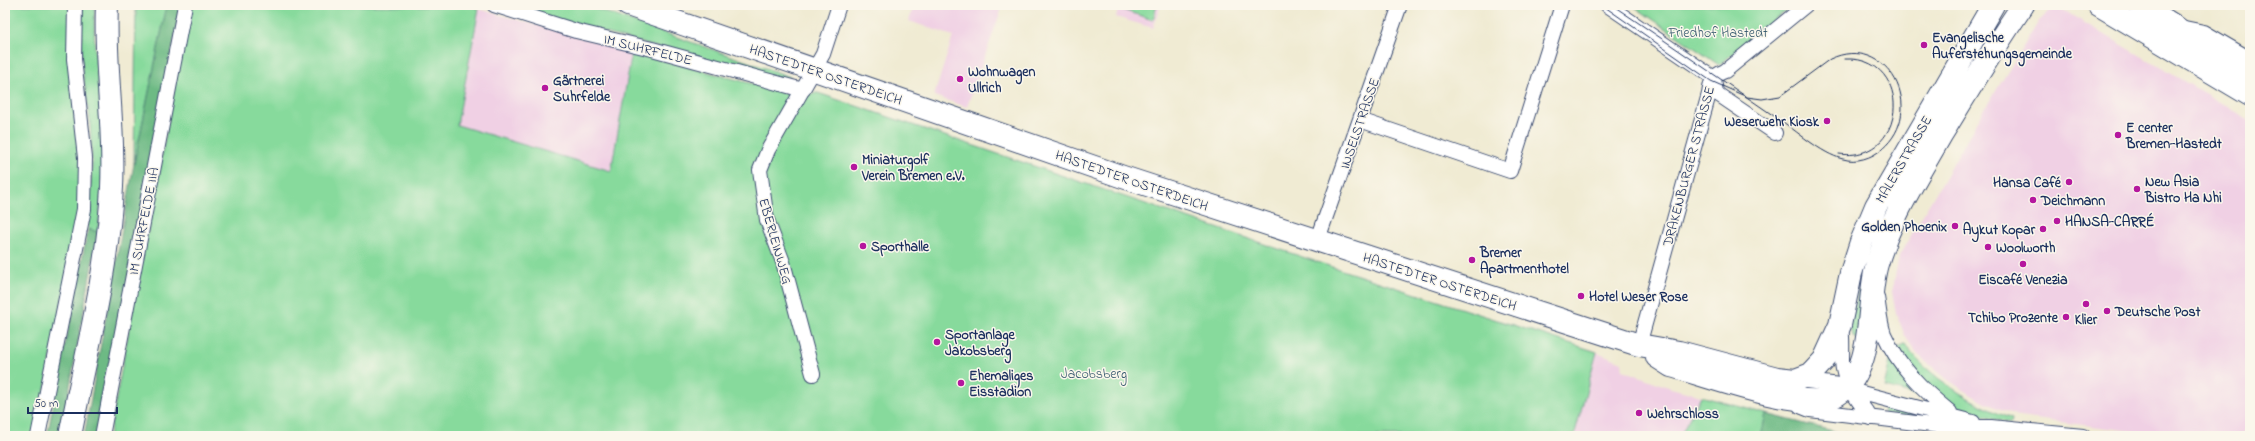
<svg xmlns="http://www.w3.org/2000/svg" width="2255" height="441" font-family="'Indie Flower',sans-serif">
<rect width="100%" height="100%" fill="#fbf7ec"/>
<filter id="ink" filterUnits="userSpaceOnUse"><feTurbulence type="fractalNoise" baseFrequency=".025" numOctaves="2"/><feDisplacementMap in="SourceGraphic" scale="8" xChannelSelector="R" yChannelSelector="G"/><feConvolveMatrix kernelMatrix="1 2 1 2 8 2 1 2 1" color-interpolation-filters="sRGB"/></filter>
<filter id="wash" filterUnits="userSpaceOnUse"><feTurbulence type="fractalNoise" baseFrequency=".012" numOctaves="4" result="noise"/><feDisplacementMap in="SourceGraphic" scale="16" xChannelSelector="R" yChannelSelector="G"/><feGaussianBlur stdDeviation="0.9" result="paint"/><feColorMatrix in="noise" values="0 0 0 0 0 0 0 0 0 0 0 0 0 0 0 0 0 1.4 0 .05"/><feComposite in="paint" operator="in"/></filter>
<g filter="url(#wash)">
<rect width="100%" height="100%" fill="#f0ebd3"/>
<path fill="#f0d0e4" d="M914 5H1003L967 107 934 96 953 36 909 21Z
M1119 5H1161L1153 28 1116 17Z
M479 9 632 52 611 172 457 125Z
M2052 9H2061L2250 120V423L2242 436H2172L2020 417 1981 401 1948 380 1917 354 1905 336 1896 313 1892 292 1899 256 1981 115 2039 21Z
M1597 352 1622 362 1623 370 1671 388 1701 396 1680 436H1574Z"/>
<path fill="#87da9c" stroke="#51847d" d="M5 5H71L82 157 80 207 36 436H5Z
M81 5H95C92 47 99 86 102 128 105 162 101 197 98 232L88 229 92 164 90 120 82 67Z
M136 5H167L134 164Z
M190 5 473 6 479 9 457 125 611 171 632 52 791 94 818 93 1323 264 1597 352 1574 436H109Z
M505 5H585L791 77 782 82Z
M1125 5H1157L1153 20 1123 10Z
M1632 5H1793L1719 65Z
M1879 216 1858 339 1853 336 1849 327Z
M1905 345C1928 377 1975 405 2012 419L2011 424C1978 415 1943 406 1920 379 1912 370 1905 358 1898 348Z
M1891 356 1923 397 1884 387Z
M1701 396 1766 414 1761 436H1680Z
M1885 405 1957 422 1883 414Z"/>
<path fill="#6dba84" stroke="#447471" d="M167 5H181L98 436H84L134 164Z
M88 229 98 232 61 436H47Z
M1766 414 1837 432 1866 436H1761Z"/>
</g>
<g filter="url(#ink)">
<g fill="none" stroke-linecap="round" stroke-linejoin="round">
<g stroke="#3b4b70" stroke-width="16">
<path id="minor" d="M494 5 576 31 652 49 803 90
M1607 5 1714 78 1716 93 1775 133
M2180 27 2204 32 2250 59
M1360 120 1510 171 1562 5
M1317 242 1400 5
M1877 297C1879 309 1880 323 1884 334 1898 366 1923 390 1950 412L1951 416
M1841 327C1843 338 1842 349 1842 361 1843 384 1858 400 1871 418
M1639 345 1709 94C1711 80 1712 76 1725 71L1806 5
M813 374 783 262 767 220 760 170 768 150 823 54 839 5
M1798 380 1848 386 1858 392 1973 422
M1800 406 1810 410 1948 427H1991L2083 436
M38 436 84 209 85 158 74 59 75 5
M102 436 185 5"/>
</g>
<g stroke="#3b4b70" stroke-width="24">
<path id="primary" d="M628 5 1123 177 1565 321 1639 345 1679 352 1777 378 1795 380 1811 374 1824 360 1840 325 1851 273 1861 242 1876 206 1993 5
M2099 5 2250 95
M2141 5 2173 25 2199 45 2250 76
M1657 357 1671 366C1705 375 1808 414 1837 395 1877 370 1865 305 1877 264 1891 217 1917 177 1941 135 1968 91 1994 47 2023 5
M70 436C86 354 108 271 112 187 115 126 104 66 107 5"/>
</g>
<use href="#minor" stroke="#fff" stroke-width="14"/>
<use href="#primary" stroke="#fff" stroke-width="22"/>
<path stroke="#1b2f5e" stroke-width="1" d="M1602 5 1711 81 1747 97 1762 99 1780 96 1830 59C1888 32 1928 110 1882 149 1872 158 1856 163 1843 159 1821 154 1796 130 1777 118 1722 80 1667 42 1612 5
M1839 154C1909 164 1914 55 1845 59"/>
</g>
</g>
<g fill="#b5179e" stroke="#fbf7ec" stroke-width="1.5">
<circle cx="1924" cy="45" r="4"/>
<circle cx="960" cy="79" r="4"/>
<circle cx="545" cy="88" r="4"/>
<circle cx="1827" cy="121" r="4"/>
<circle cx="2118" cy="135" r="4"/>
<circle cx="854" cy="167" r="4"/>
<circle cx="2069" cy="182" r="4"/>
<circle cx="2137" cy="189" r="4"/>
<circle cx="2033" cy="200" r="4"/>
<circle cx="2057" cy="221" r="4"/>
<circle cx="1955" cy="226" r="4"/>
<circle cx="2043" cy="229" r="4"/>
<circle cx="863" cy="246" r="4"/>
<circle cx="1988" cy="247" r="4"/>
<circle cx="1472" cy="260" r="4"/>
<circle cx="2023" cy="264" r="4"/>
<circle cx="1581" cy="296" r="4"/>
<circle cx="2086" cy="304" r="4"/>
<circle cx="2107" cy="311" r="4"/>
<circle cx="2066" cy="317" r="4"/>
<circle cx="937" cy="342" r="4"/>
<circle cx="961" cy="383" r="4"/>
<circle cx="1639" cy="413" r="4"/>
</g>
<g text-anchor="middle" stroke-width="3" stroke-linejoin="round" paint-order="stroke">
<g font-size="14" fill="#365a6e" stroke="#fbf7ec">
<text x="1718" y="37">Friedhof Hastedt</text>
<text x="1094" y="378">Jacobsberg</text>
</g>
<g font-size="14" font-weight="bold" fill="#1b2f5e" stroke="#fbf7ec" text-anchor="start">
<text x="1932" y="42">Evangelische<tspan x="1932" dy="16">Auferstehungsgemeinde</tspan></text>
<text x="968" y="76">Wohnwagen<tspan x="968" dy="16">Ullrich</tspan></text>
<text x="553" y="85">Gärtnerei<tspan x="553" dy="16">Suhrfelde</tspan></text>
<text x="1819" y="126" text-anchor="end">Weserwehr Kiosk</text>
<text x="2126" y="132">E center<tspan x="2126" dy="16">Bremen-Hastedt</tspan></text>
<text x="862" y="164">Miniaturgolf<tspan x="862" dy="16">Verein Bremen e.V.</tspan></text>
<text x="2145" y="186">New Asia<tspan x="2145" dy="16">Bistro Ha Nhi</tspan></text>
<text x="2061" y="187" text-anchor="end">Hansa Café</text>
<text x="2041" y="205">Deichmann</text>
<text x="2065" y="226">HANSA-CARRÉ</text>
<text x="1947" y="231" text-anchor="end">Golden Phoenix</text>
<text x="2035" y="234" text-anchor="end">Aykut Kopar</text>
<text x="871" y="251">Sporthalle</text>
<text x="1996" y="252">Woolworth</text>
<text x="1480" y="257">Bremer<tspan x="1480" dy="16">Apartmenthotel</tspan></text>
<text x="2023" y="284" text-anchor="middle">Eiscafé Venezia</text>
<text x="1589" y="301">Hotel Weser Rose</text>
<text x="2115" y="316">Deutsche Post</text>
<text x="2058" y="322" text-anchor="end">Tchibo Prozente</text>
<text x="2086" y="324" text-anchor="middle">Klier</text>
<text x="945" y="339">Sportanlage<tspan x="945" dy="16">Jakobsberg</tspan></text>
<text x="969" y="380">Ehemaliges<tspan x="969" dy="16">Eisstadion</tspan></text>
<text x="1647" y="418">Wehrschloss</text>
</g>
<g font-size="14" fill="#1b2f5e" stroke="#fbf7ec">
<text transform="translate(648 49) rotate(14)" y="5">IM SUHRFELDE</text>
<text transform="translate(826 74) rotate(19)" y="5">HASTEDTER OSTERDEICH</text>
<text transform="translate(1359 123) rotate(-71)" y="5">INSELSTRASSE</text>
<text transform="translate(1903 159) rotate(-60)" y="5">MALERSTRASSE</text>
<text transform="translate(1688 166) rotate(-75)" y="5">DRAKENBURGER STRASSE</text>
<text transform="translate(1132 180) rotate(19)" y="5">HASTEDTER OSTERDEICH</text>
<text transform="translate(143 221) rotate(-79)" y="5">IM SUHRFELDE IIA</text>
<text transform="translate(776 241) rotate(74)" y="5">EBERLEINWEG</text>
<text transform="translate(1440 281) rotate(18)" y="5">HASTEDTER OSTERDEICH</text>
</g>
</g>
<rect width="2255" height="441" fill="none" stroke="#fbf7ec" stroke-width="20"/>
<path d="M28 407v6h89v-6" fill="none" stroke="#1b2f5e" stroke-width="2"/>
<text x="34" y="407" font-size="12" fill="#1b2f5e" stroke="#fbf7ec" stroke-width="3" paint-order="stroke">50 m</text>
</svg>
